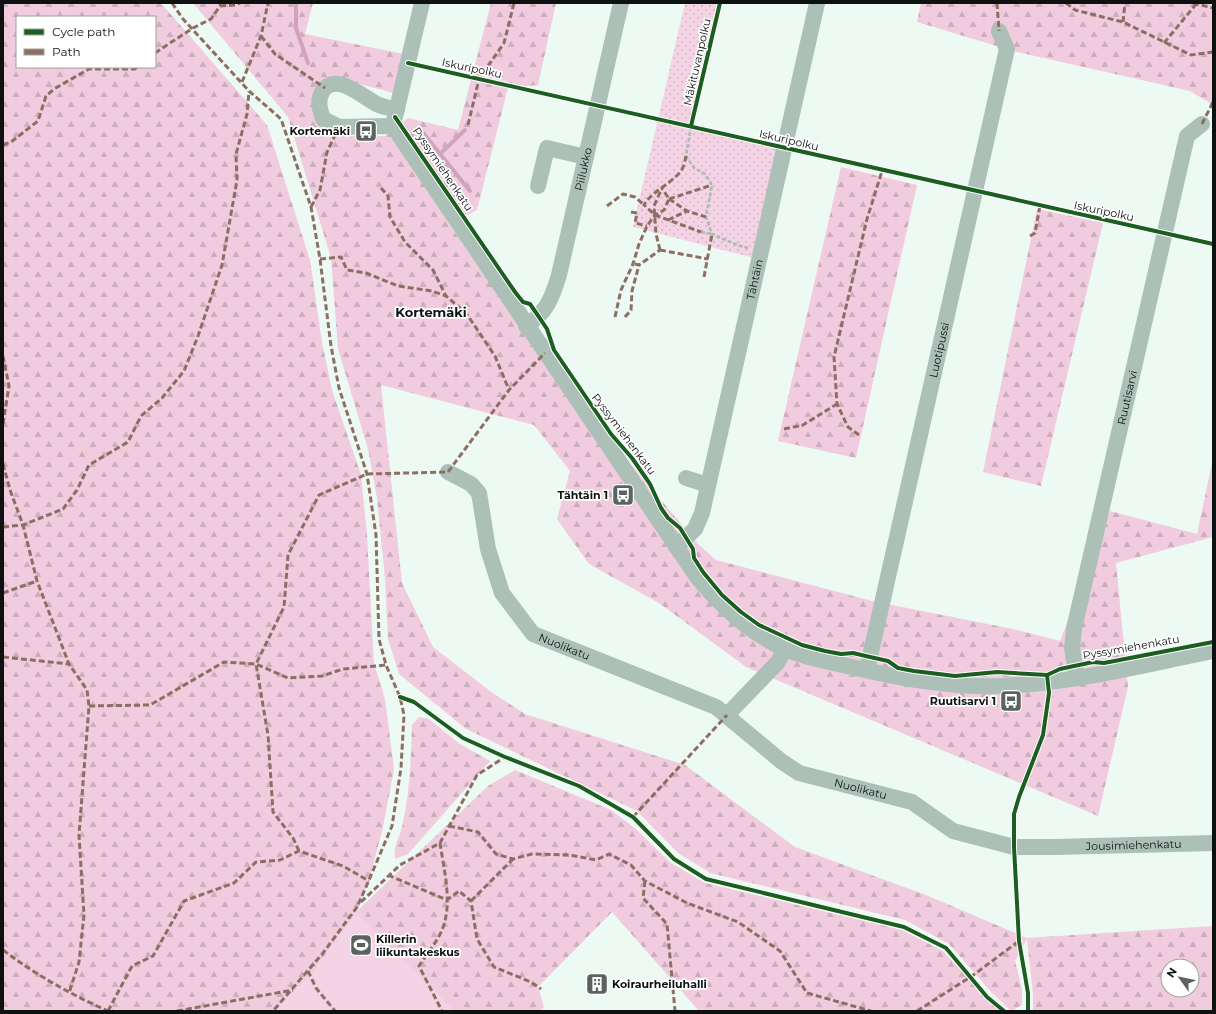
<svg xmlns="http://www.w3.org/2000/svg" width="1216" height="1014" font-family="Montserrat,sans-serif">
<defs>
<pattern id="forest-firs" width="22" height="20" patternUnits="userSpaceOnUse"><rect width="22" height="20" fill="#f1ccdf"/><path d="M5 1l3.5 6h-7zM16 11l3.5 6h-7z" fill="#cdaebe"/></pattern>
<pattern id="park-dots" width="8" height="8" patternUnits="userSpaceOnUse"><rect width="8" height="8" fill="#f4d4e4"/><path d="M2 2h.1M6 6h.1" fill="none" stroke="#d0b5c2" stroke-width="1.8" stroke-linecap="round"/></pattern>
</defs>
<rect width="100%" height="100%" fill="#edf9f3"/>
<path fill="#f4d4e4" d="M356 912 454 1011H276L309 977Z"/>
<path fill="url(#forest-firs)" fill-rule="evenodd" d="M3 3H161L267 125 310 260 322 342 332 390 361 475 367 535 374 664 385 699 394 769 383 827 369 881 357 911 488 786 515 770 611 810 636 829 671 863 705 883 902 930 943 951 969 978 985 999 1001 1011H699L612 912 538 987 544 1007 540 1011H454L356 913 309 977 276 1011H3ZM17 17H155V67H17Z
M193 3H313L305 34 404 54 394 93 344 80 332 79 318 121 329 136H385L408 118 458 130 491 3H556L538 85 508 88 477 210 449 224 548 366 699 545 716 560 872 601 1013 629 1060 641 1110 511 1197 534 1213 458V537L1116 563 1128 687 1098 816 746 667 659 603 589 564 557 519 570 471 534 425 381 385 402 583 433 647 494 694 525 714 685 765 795 847 926 895 1027 938 1213 926V1011H1033V995L1027 939 1015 961 1022 989V1005L1011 1011 992 993 949 944 905 920 710 873 678 853 637 811 466 729 399 674 388 639 385 578 377 498 368 449 338 349 331 258 288 117ZM1168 966H1192V990H1168Z
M921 3H1213V105L1190 91 1013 51 917 22Z
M841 167 917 185 856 458 778 441Z
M1037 209 1103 223 1041 486 983 472Z
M419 717 429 719 460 744 490 761 408 854 395 859C393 846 399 839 402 827 410 793 411 759 412 725Z"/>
<path fill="url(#park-dots)" d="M685 3H720L691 126 779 147 758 259 633 227Z"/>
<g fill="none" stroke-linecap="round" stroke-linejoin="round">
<path stroke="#d2a4bc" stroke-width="4" d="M296 3V28L308 63
M420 129 470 191
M441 153 465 130"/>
<path stroke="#abbab4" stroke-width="2.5" stroke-dasharray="4 2" stroke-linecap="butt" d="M691 126 686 156 694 168 705 174 712 185 706 217 712 234 737 245 748 248
M701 232 712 234"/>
<g stroke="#acc0b8" stroke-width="16">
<path d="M394 121 422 3"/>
<path d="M393 126 697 577C725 611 757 640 799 654 816 660 835 663 852 667 901 679 951 688 1002 686 1073 683 1143 665 1213 651"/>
<path d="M393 126 339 127 323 119C320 110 317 101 322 92 336 70 363 98 379 105 384 107 391 108 397 110"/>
<path d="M538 186 547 148 586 157"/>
<path id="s1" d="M526 326C547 312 552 298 559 275L621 3"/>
<path id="s2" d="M448 472 471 484 479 493 488 549 502 593 533 634 716 707 781 761 799 773 912 802 953 831 1014 847H1055L1213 843"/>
<path d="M686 478 708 485"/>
<path id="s3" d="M676 547 695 529 702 513 817 3"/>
<path id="s4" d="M867 670 1007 49 999 31"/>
<path id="s5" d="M1077 678 1072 648 1074 629 1187 136 1202 124"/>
<path d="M727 715 778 662 785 648"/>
</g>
<path stroke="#8d6e63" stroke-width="3" stroke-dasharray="6 3" stroke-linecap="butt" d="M172 3 183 19 249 91 281 119 311 207 320 259 331 346 339 388 367 474 376 535 379 639 386 665 400 697 404 715 401 768 392 826 366 887 357 907 323 953 273 1011
M997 3 999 31
M1066 3 1075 10 1123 22 1191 55 1213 52
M1193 3 1213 8
M220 6 235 5 240 3
M1123 22 1125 3
M261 36 275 54 325 88
M1164 43 1197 3
M155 53 193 28 211 19 220 6 221 3
M242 82 261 36 268 3
M1202 124 1213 102
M468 125 479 79 504 43 514 3
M3 145 11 142 38 121 46 96 54 89 89 69H135L137 67
M686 156C685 160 684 167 681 171 670 185 653 190 644 205L655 215 701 232
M381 188 388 196 390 217 405 242 433 270 446 296
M669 199 712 185
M669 199 687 211 706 217
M607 206 623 194 635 197 644 205
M311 207 320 190 327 152 339 127
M631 212 637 213 635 223 647 226
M668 220 687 211
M1030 236 1035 233 1040 206
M660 250 656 234 654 206 662 188
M660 250 708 259
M320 259 341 257 347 270 366 273 398 286 432 291 446 296 466 313 495 356 509 390
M635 264 639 265 660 250
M704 277 712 234
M615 317 621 290 633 264 639 244 647 226 655 215 664 210 669 199 662 188
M625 317 631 310 632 291 639 265
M3 356 9 386 3 424
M784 429 803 425 837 404
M859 435 848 427 837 404 834 357 867 219 882 171
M3 464 10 490 23 525 37 581 69 664 87 690 89 706 79 835 84 915 79 962 69 993
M3 527 23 525 63 509 77 490 89 465 128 442 141 416 162 398 184 371 198 336 222 265 237 180 236 154 247 114 249 91
M3 593 37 581
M3 657 69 664
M89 706 150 705 224 662 256 664 288 678 322 676 343 669 386 665
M633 817 727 715
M449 826 478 832 496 854 513 859 532 854 570 855 596 860 609 854 631 865 645 881 687 903 738 922 780 951 807 993 871 1011
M440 843C444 870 453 904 442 930 437 942 426 955 419 966L442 1011
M299 851 293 838 273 812 268 735 256 664 284 607 288 555 319 495 367 474 448 472 509 390 545 353
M388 875 447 900 459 891 471 901 477 939 494 967 531 982 541 989
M645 881 643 898 667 924 675 1011
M471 901 513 859
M361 902 400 865 440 843 477 775 505 757
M3 950C36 975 70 994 108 1011H113
M308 971 316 988 335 1011
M108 1011 132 966 153 956 184 901 234 883 256 862 280 860 299 851 343 866 369 881
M177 1011 293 990
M917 1011 972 976 1019 941"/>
<g stroke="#fff" stroke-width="6">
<path id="cycleway" d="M408 63 1213 244
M395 117 515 292 523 302 530 304 539 317 547 329 554 350 611 434 632 458 650 484 661 508 668 518 680 528 693 549 694 558 703 572 722 595 741 612 759 625 802 645 825 651 841 654 853 653 870 657 888 661 898 668 914 671 955 676 997 672 1047 675 1060 669 1093 662 1104 663 1213 642
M691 126 720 3
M400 697 414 702 463 738 505 757 579 786 614 806 633 817 674 859 706 879 904 927 946 948 987 997 1004 1011
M1028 1011V993L1019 941 1014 847V814L1019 797 1043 735 1049 693 1047 675"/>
</g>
<use href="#cycleway" stroke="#1b5e20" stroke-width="4"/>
</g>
<defs>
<g id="bus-square" transform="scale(1.15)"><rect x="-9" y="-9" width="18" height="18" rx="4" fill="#5a635f" stroke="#fff"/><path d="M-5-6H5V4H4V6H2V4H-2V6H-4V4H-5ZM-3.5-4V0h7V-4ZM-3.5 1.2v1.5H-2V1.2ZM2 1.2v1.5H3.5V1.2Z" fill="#fff"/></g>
<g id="stadium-square" transform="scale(1.15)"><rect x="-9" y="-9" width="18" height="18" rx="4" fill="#5a635f" stroke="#fff"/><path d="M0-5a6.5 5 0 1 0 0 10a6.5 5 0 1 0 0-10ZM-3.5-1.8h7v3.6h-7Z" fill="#fff"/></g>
<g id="building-square" transform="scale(1.15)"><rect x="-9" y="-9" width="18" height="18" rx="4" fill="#5a635f" stroke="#fff"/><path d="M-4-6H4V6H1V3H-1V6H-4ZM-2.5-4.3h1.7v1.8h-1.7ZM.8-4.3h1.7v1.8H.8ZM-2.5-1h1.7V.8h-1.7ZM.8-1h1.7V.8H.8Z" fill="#fff"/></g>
</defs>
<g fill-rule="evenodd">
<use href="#bus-square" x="366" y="131"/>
<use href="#bus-square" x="623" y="495"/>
<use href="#bus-square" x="1011" y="701"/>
<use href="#stadium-square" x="361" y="945"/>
<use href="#building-square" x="597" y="984"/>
</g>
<g text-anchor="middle" stroke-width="3.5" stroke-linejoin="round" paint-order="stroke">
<g font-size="11" fill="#0b120f" stroke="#fff">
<text transform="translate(697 62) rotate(-77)" y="4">Mäkituvanpolku</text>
<text transform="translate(472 68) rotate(12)" y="4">Iskuripolku</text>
<text transform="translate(789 140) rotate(13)" y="4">Iskuripolku</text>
<text transform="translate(443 169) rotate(56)" y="4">Pyssymiehenkatu</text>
<text dy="4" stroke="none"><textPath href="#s1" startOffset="171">Piilukko</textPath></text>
<text transform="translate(1104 211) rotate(12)" y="4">Iskuripolku</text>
<text dy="4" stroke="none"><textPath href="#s3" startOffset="283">Tähtäin</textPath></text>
<text dy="4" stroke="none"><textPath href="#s4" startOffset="328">Luotipussi</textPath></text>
<text dy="4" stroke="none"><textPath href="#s5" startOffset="287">Ruutisarvi</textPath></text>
<text transform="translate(624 434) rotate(53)" y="4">Pyssymiehenkatu</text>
<text dy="4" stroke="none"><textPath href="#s2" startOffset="226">Nuolikatu</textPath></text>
<text transform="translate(1131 647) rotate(-10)" y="4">Pyssymiehenkatu</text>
<text dy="4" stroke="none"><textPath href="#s2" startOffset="559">Nuolikatu</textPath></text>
<text dy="4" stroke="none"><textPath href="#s2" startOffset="845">Jousimiehenkatu</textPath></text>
</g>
<g font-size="11" font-weight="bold" fill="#0b120f" stroke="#fff" text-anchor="end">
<text x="350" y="135">Kortemäki</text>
<text x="608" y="499">Tähtäin 1</text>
<text x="996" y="705">Ruutisarvi 1</text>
<text x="376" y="943" text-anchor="start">Killerin<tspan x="376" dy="13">liikuntakeskus</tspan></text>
<text x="612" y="988" text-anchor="start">Koiraurheiluhalli</text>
</g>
<g font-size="13" font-weight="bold" fill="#0b120f" stroke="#fff">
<text x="431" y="317">Kortemäki</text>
</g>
</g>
<rect width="1216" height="1014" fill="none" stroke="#0b120f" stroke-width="8"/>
<rect x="16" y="16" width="140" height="52" fill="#ffffff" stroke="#9da09f"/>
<rect x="24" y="29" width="20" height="6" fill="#1b5e20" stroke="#9da09f"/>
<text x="52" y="36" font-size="12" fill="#0b120f">Cycle path</text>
<rect x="24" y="49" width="20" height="6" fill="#8d6e63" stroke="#9da09f"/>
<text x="52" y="56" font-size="12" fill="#0b120f">Path</text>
<g transform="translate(1180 978) rotate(303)"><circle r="19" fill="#ffffff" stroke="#9da09f"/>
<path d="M0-3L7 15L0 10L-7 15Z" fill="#5a635f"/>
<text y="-6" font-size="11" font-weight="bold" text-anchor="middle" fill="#0b120f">N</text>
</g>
</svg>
